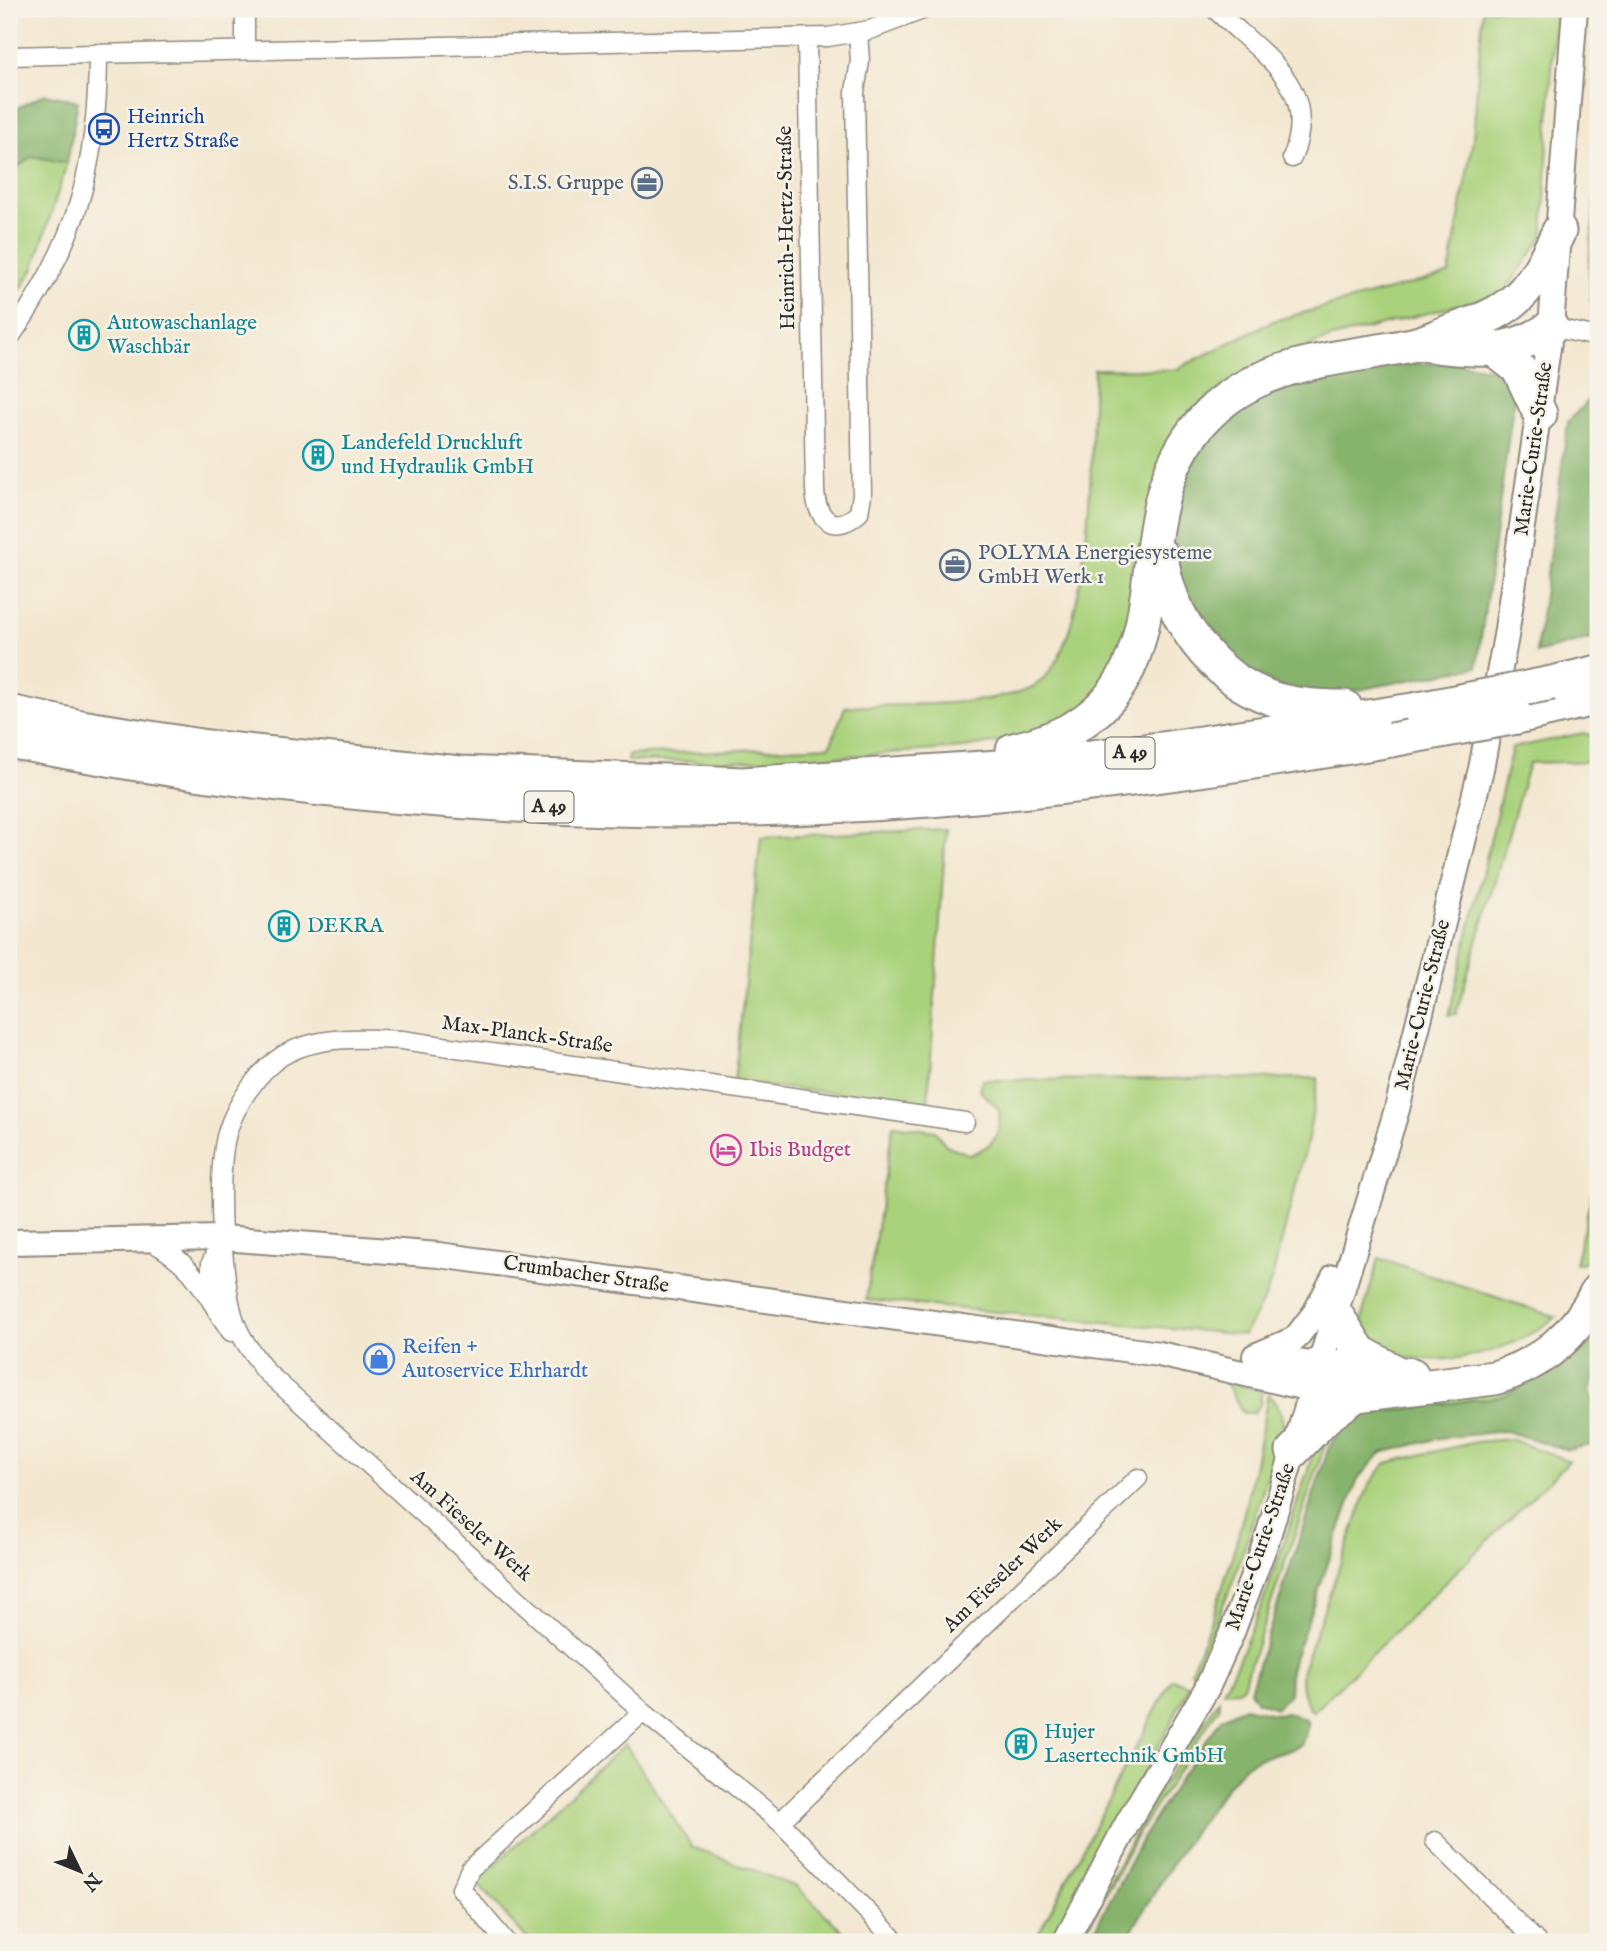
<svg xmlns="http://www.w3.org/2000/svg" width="1607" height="1951" font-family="'IM FELL English',serif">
<rect width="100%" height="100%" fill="#f7f3e8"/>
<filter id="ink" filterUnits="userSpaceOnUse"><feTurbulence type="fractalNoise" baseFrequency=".0143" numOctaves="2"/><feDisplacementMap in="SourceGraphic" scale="14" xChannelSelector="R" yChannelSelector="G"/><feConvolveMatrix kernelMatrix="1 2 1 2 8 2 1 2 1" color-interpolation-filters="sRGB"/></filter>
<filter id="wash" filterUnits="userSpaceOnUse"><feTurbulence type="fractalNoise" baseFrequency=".00686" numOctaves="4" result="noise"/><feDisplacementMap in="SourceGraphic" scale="28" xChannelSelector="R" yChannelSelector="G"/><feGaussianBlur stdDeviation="1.57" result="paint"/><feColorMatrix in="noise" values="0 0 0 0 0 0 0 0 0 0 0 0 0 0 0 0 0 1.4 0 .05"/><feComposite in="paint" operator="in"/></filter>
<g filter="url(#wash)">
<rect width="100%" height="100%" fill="#f3e7d0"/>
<path fill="#aad27c" stroke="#6a7e54" stroke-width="2" d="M1483,9H1555L1543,237L1504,293L1332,338L1253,366L1207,398L1135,623L1114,672L1085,708L1023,738L964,748L776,761H628V755L830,746L845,707C895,704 987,707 1030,688C1096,659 1091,434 1094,369L1175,370L1273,321L1449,274L1473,139Z
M32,156L67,163L34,268L9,308V174Z
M1598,162V306L1591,303L1589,267Z
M1583,733L1598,737V761L1529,763L1456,1014L1449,1015L1512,748Z
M946,829L928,1102L734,1083L761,837Z
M1318,1078L1308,1139L1273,1274L1266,1296L1244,1335L866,1300L893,1125L935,1131L946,1145L970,1155C995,1145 1001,1136 999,1109L980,1091L982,1080Z
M1598,1169V1248L1595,1259L1575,1264Z
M1379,1258L1556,1317C1503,1357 1442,1370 1377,1351L1362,1326L1363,1313Z
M1226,1382L1262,1391L1260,1404L1253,1413H1243Z
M1521,1388C1471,1414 1410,1403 1356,1418L1359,1409Z
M1268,1393L1280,1409L1284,1427L1233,1581L1194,1676L1191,1670C1231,1580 1252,1490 1268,1393Z
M1328,1436L1243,1686L1238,1690L1223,1691C1264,1612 1289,1526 1317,1442Z
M1510,1439L1569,1461L1313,1712C1302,1698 1300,1687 1302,1670L1369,1485L1386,1463L1476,1442Z
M1172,1679L1189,1686L1173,1719L1054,1942H1034Z
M1219,1699V1707L1136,1837L1080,1942H1075L1158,1792Z
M625,1744L692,1847L797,1887L854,1942H530L476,1882Z"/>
<path fill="#87b46c" stroke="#59704c" stroke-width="2" d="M45,94L78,101L67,163L32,156L9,174V112Z
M1454,362L1499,370L1515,391L1477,667L1337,694L1278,687L1234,659L1203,623L1179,578L1173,524L1191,462L1224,423L1266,392L1352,367Z
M1598,389V637L1536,653L1568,422Z
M1598,1326V1369L1590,1390L1598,1412V1446L1588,1445L1568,1450L1505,1431L1440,1438L1381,1453L1358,1479L1290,1670L1289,1695L1276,1708L1257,1701L1250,1690L1329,1447C1339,1430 1349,1420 1369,1414L1504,1396L1564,1363Z
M1244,1707L1273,1714L1291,1713L1307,1720C1310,1764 1262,1746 1242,1769C1195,1823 1161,1881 1125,1942H1088L1142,1839L1180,1778L1222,1718Z"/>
</g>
<g filter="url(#ink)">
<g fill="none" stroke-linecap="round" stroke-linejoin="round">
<g stroke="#8f897e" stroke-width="21">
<path id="street" d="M1215,9C1261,55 1322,85 1292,158
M807,38L815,489C816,518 833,536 859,513L862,495L855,92L860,61L858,33
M245,49V9
M9,56L828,37L870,30L925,9
M1551,327L1598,337
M9,339C76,243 98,170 98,53
M149,1240C198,1267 202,1290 231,1332
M211,1297V1263L221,1241
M261,1367L643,1712L780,1822L897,1942
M268,1374C256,1358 243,1342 236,1324C221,1286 216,1172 227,1133C235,1106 257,1072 282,1056C317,1035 364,1038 402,1040L965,1122
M780,1822L1138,1478
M1435,1841L1537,1942
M506,1942L461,1889L470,1869L643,1712"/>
</g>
<g stroke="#8f897e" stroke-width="28">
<path id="secondary" d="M9,1242L223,1238L439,1255L1159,1354L1311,1389
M1255,1356L1295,1339L1315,1313L1334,1277
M1258,1356L1318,1365
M1065,1942L1127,1824L1207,1688L1231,1635L1267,1539L1397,1109L1481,769L1506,636L1551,327L1575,9"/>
</g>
<g stroke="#8f897e" stroke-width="37">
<path id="highway" d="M1428,345C1472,351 1514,355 1551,327
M1496,351L1519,369L1540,414
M1161,555C1169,617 1211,677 1271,698C1295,706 1320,707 1345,707
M1552,683L1598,672
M9,712L81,727L207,747L460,773L743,784L1014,766L1162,749L1419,709
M1517,717L1598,698
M9,741C208,780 409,804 612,809C873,816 1134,784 1391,740
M1013,750C1215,704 1100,520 1209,414C1265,358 1344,360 1416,344C1428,341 1440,335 1451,331C1475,323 1498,315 1517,298C1536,281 1548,254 1559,231
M1335,1313L1360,1352L1392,1370
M1318,1365L1412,1375
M1311,1389L1356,1395L1494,1378C1541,1365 1577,1334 1598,1290
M1293,1451L1325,1418L1356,1395"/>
</g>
<use href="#street" stroke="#fff" stroke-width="18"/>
<use href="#secondary" stroke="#fff" stroke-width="24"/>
<use href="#highway" stroke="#fff" stroke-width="33"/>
<g stroke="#8f897e" stroke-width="37" stroke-linecap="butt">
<path id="highway-bridge" d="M1419,709L1552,683
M1391,740L1517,717"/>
</g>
<use href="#highway-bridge" stroke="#fff" stroke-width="33"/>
</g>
</g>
<defs>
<g id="bus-ring" transform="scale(1.575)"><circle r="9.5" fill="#f7f3e8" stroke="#1a4fb4" stroke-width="1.5"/><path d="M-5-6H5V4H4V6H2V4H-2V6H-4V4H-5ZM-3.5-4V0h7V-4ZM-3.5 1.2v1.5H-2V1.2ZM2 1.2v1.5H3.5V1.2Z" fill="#1a4fb4"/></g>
<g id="office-ring" transform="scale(1.575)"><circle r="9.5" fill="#f7f3e8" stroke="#5c6f8a" stroke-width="1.5"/><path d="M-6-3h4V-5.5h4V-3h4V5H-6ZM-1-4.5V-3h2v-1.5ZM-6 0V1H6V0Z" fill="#5c6f8a"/></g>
<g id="building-ring" transform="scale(1.575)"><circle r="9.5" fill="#f7f3e8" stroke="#0f9aa8" stroke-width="1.5"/><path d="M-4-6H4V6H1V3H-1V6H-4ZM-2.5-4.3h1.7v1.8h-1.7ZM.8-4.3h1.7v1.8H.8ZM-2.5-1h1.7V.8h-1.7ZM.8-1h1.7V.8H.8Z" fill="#0f9aa8"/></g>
<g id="hotel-ring" transform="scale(1.575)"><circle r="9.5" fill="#f7f3e8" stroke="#d1479c" stroke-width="1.5"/><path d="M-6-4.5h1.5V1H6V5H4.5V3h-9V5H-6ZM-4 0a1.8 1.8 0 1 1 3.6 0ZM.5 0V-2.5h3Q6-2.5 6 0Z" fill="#d1479c"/></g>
<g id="shop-ring" transform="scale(1.575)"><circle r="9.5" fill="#f7f3e8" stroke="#3f7fe0" stroke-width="1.5"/><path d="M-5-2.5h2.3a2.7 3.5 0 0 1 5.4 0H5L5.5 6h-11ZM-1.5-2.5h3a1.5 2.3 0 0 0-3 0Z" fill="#3f7fe0"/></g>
</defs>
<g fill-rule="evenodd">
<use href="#bus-ring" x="104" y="129"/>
<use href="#office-ring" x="647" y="183"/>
<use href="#building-ring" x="84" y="335"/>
<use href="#building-ring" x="318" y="455"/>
<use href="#office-ring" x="955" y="565"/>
<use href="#building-ring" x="284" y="926"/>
<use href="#hotel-ring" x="726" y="1150"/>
<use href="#shop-ring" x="379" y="1359"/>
<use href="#building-ring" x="1021" y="1744"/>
</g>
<g text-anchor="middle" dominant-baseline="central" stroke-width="5" stroke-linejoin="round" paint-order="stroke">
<g fill="#f7f3e8" stroke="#686764" stroke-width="2">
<rect x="1105.5" y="737.5" width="49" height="31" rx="5"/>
<rect x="524.5" y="791.5" width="49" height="31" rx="5"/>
</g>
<g font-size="19" font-weight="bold" fill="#2b2b2b">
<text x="1130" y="753">A 49</text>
<text x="549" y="807">A 49</text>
</g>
<g font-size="21" fill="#164399" stroke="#f7f3e8" text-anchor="start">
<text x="127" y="117">Heinrich<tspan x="127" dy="24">Hertz Straße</tspan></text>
</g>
<g font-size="21" fill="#4e5e75" stroke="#f7f3e8" text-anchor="end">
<text x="624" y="183">S.I.S. Gruppe</text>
<text x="978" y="553" text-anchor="start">POLYMA Energiesysteme<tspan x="978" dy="24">GmbH Werk 1</tspan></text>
</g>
<g font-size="21" fill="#2b2b2b" stroke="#f7f3e8">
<text transform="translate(787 228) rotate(-91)">Heinrich-Hertz-Straße</text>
<text transform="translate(1534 449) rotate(-82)">Marie-Curie-Straße</text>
<text transform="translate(1423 1005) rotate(-76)">Marie-Curie-Straße</text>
<text transform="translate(527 1035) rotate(8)">Max-Planck-Straße</text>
<text transform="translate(586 1275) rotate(8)">Crumbacher Straße</text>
<text transform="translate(471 1526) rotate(42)">Am Fieseler Werk</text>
<text transform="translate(1261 1547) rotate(-71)">Marie-Curie-Straße</text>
<text transform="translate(1003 1575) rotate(-44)">Am Fieseler Werk</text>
</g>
<g font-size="21" fill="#0d838f" stroke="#f7f3e8" text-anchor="start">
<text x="107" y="323">Autowaschanlage<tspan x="107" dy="24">Waschbär</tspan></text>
<text x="341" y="443">Landefeld Druckluft<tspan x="341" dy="24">und Hydraulik GmbH</tspan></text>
<text x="307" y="926">DEKRA</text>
<text x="1044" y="1732">Hujer<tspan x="1044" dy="24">Lasertechnik GmbH</tspan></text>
</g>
<g font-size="21" fill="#b23c85" stroke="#f7f3e8" text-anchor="start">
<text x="749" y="1150">Ibis Budget</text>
</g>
<g font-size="21" fill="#366cbe" stroke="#f7f3e8" text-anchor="start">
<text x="402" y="1347">Reifen +<tspan x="402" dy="24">Autoservice Ehrhardt</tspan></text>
</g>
</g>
<rect width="1607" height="1951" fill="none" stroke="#f7f3e8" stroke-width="35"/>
<g transform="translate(80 1871) rotate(133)" stroke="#f7f3e8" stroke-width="5" paint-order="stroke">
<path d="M0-5L12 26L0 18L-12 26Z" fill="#2b2b2b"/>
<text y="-10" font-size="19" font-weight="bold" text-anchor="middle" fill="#2b2b2b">N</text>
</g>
</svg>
